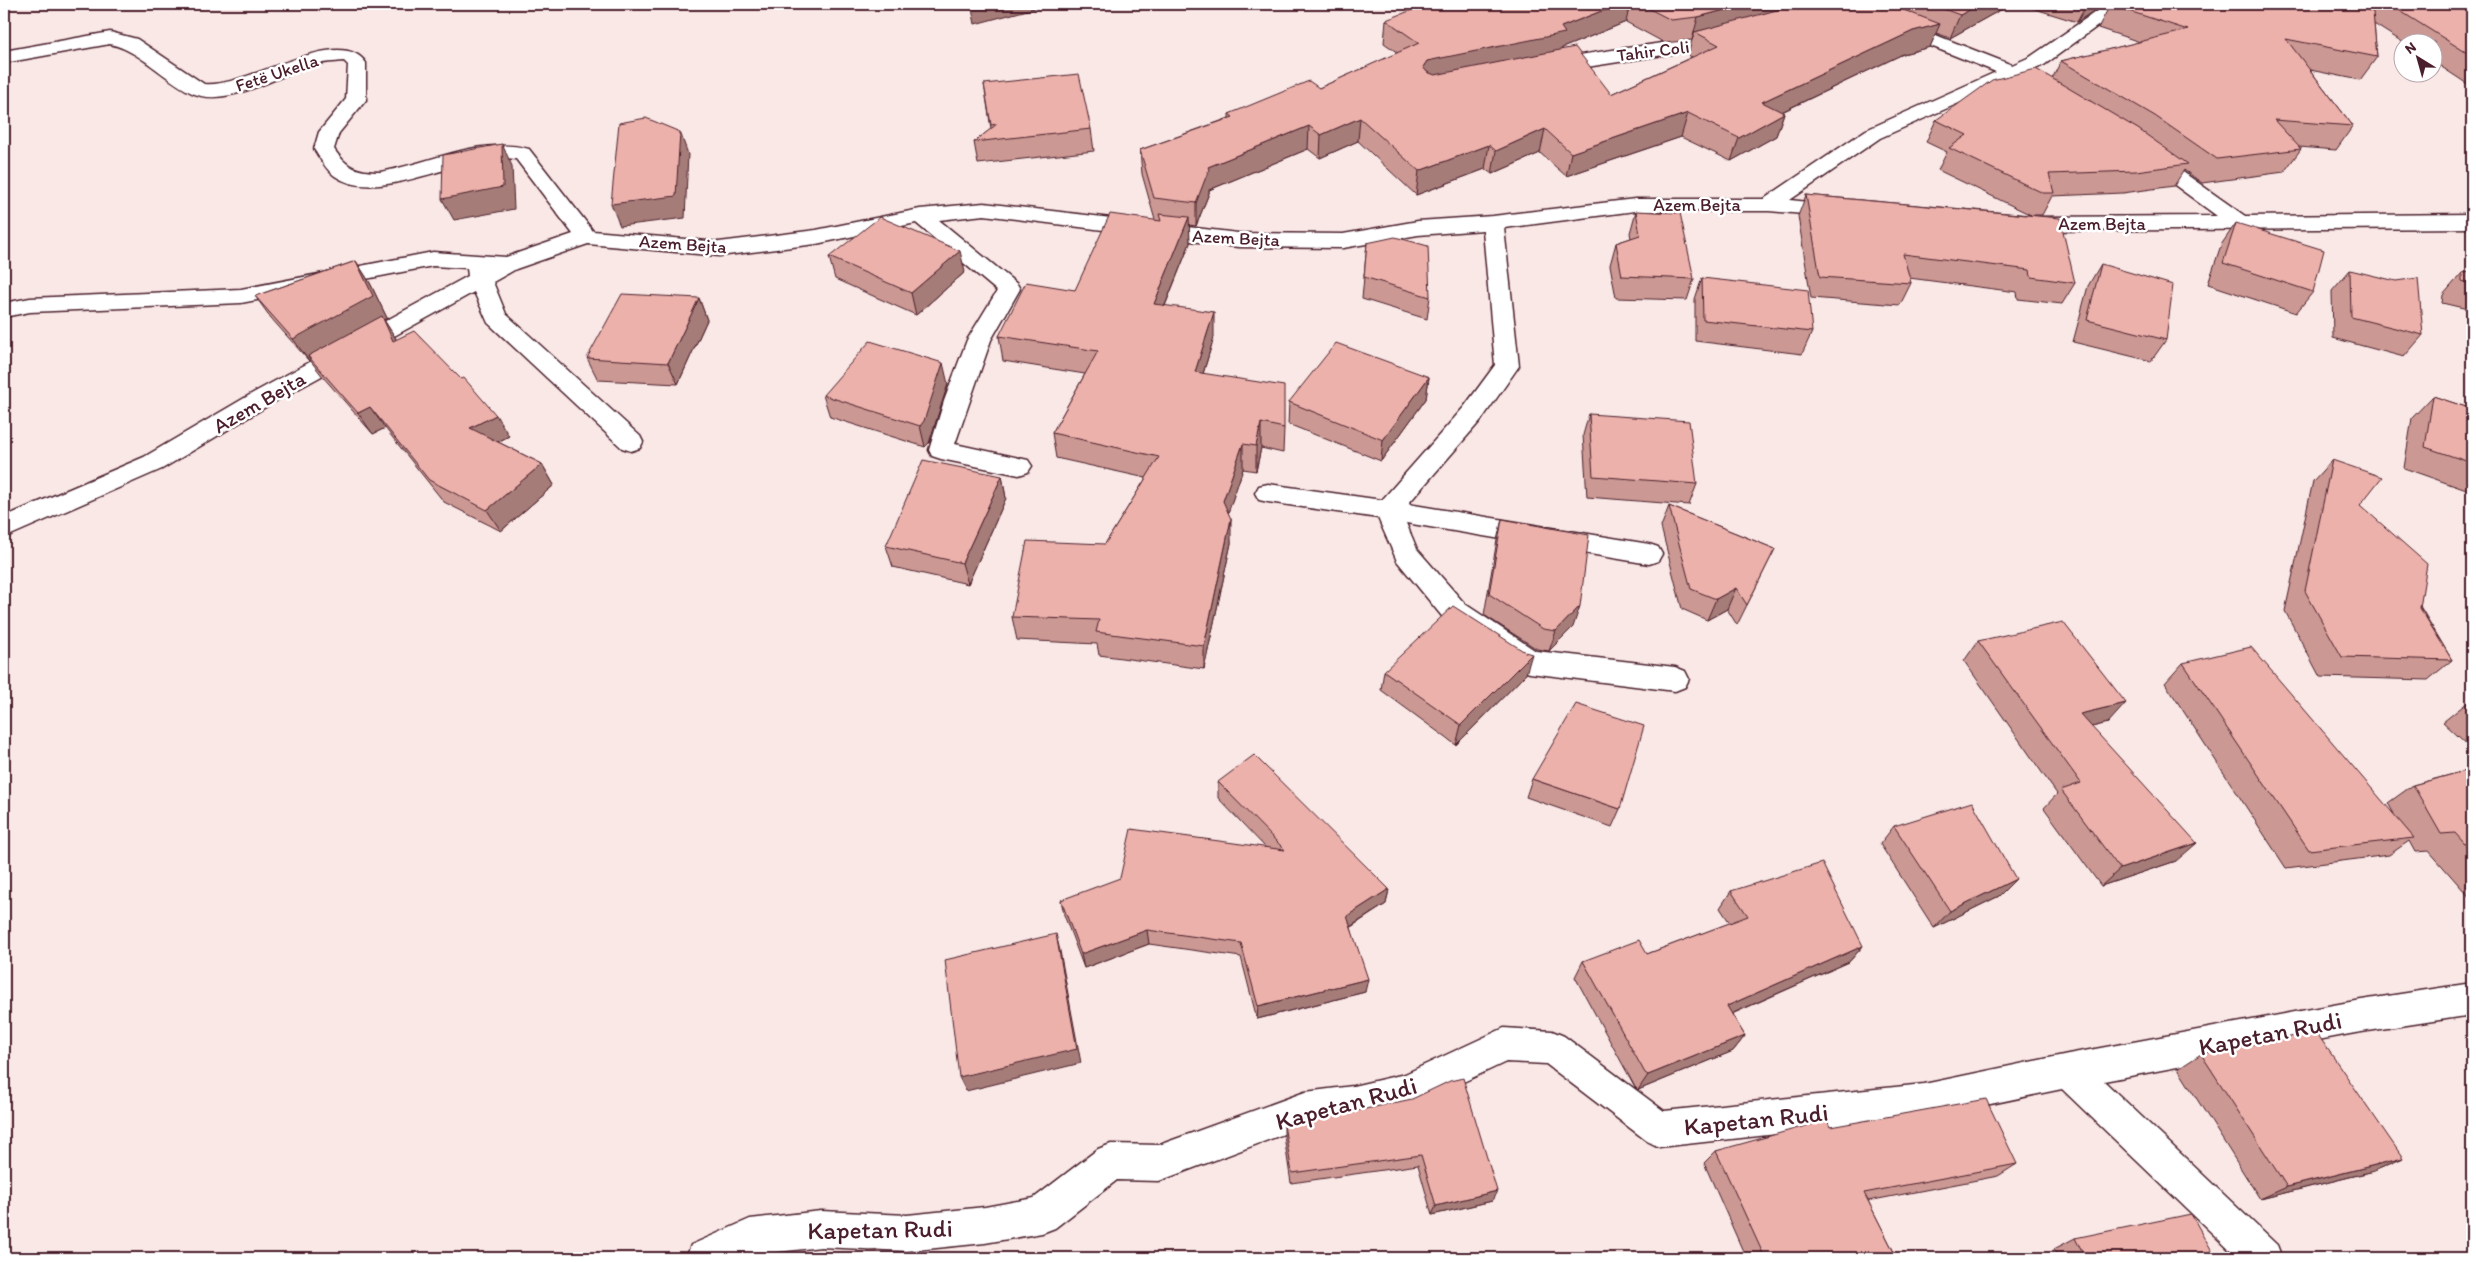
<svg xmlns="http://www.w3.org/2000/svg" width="2476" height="1262" font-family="Itim,sans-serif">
<rect width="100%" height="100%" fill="#f9e8e6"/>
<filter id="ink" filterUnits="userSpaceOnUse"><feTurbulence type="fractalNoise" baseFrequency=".02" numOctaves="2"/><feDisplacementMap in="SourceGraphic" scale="10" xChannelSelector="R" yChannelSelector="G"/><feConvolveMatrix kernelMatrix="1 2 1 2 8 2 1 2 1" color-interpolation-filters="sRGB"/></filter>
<g filter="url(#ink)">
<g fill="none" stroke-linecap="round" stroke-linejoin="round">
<g stroke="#4a1f2b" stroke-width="3">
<path id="minor" d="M2107,4H2128L2044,65L2027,73L2054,89L2057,93L2054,97H2040L2011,80L1880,138L1790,200L1845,206L1849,211L1845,216L1838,217L1769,211H1635L1504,228L1519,366L1482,419L1408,504L1649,544L1658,547L1662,554L1658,561L1649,564L1406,523L1417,549L1465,604L1536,651L1675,667L1685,671L1689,679L1685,687L1675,691L1530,673L1520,670L1445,620L1397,561L1378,518L1268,502L1259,500L1255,493L1259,486L1268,484L1382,500L1464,407L1495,365L1483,230L1418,235L1343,248L1238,247L984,215L939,220L1017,284L1020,289L991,340L955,444L1028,460L1032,466L1028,472L1019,475L941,459L932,456L929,450L944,401L967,340L997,291L916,223L816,244L719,256L588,244L516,269L493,282L506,314L640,436L643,442L640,448L631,451L622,448L488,323L474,292L269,405L162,469L4,538V517L144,457L253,393L468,276L467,268L433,266L241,303L30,312L4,317V303L30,298L241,289L433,252L506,257L573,234L516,159C465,151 379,207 335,176C326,170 320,158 314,149L319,132L346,99L348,65L344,61C334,62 323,62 313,65C280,74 227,109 192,93C163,79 141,51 110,44L4,63V51L110,32L137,39L204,84C247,89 339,23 366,63V100L339,133L334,149C347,168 357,172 380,172C428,164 480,136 529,149L593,231L719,242L816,230L920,209L984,203L1238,233L1343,234L1418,221L1493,216L1635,199H1764L1866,130L1996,72L1893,31L1890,27L1893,23H1905L2012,65L2030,57Z
M1727,31L1734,33L1736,37L1734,41L1683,52L1548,73L1541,71L1539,67L1541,63C1602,48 1666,46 1727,31Z
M2149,151L2156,153L2245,216L2472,214V228L2023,231L2015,229L2012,224L2015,219L2023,217L2217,216L2142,161L2139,157L2142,153Z
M2472,983V1015L2355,1033L2104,1081L2277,1245L2282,1258H2238L2062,1089L1924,1118L1659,1147L1647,1141L1546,1064L1506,1062L1408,1108L1353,1120L1305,1126L1159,1181L1117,1180L1055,1228L1042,1233L985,1243L907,1251L821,1247L752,1255L745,1258H686L691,1245L750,1219L821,1211L907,1215L985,1207L1034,1198L1098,1149L1111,1144L1159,1145L1305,1092L1353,1086L1405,1074L1504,1028L1552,1031L1564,1036L1664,1111L1924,1084L2068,1054L2355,1001Z"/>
</g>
<use href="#minor" fill="#fff" fill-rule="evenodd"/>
</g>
<path fill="#cb9893" stroke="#4a1f2b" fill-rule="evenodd" d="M1462,4H2011L1950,38L1936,33L1930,47L1903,54L1782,112L1784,113L1776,136L1731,161L1681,137L1566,176L1540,153L1492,174L1485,169L1416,195L1358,141L1320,158L1308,149L1209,190V193L1196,226L1189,225L1190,243L1165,306L1214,337L1203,374L1284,428L1283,453L1261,448L1256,471L1243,469L1228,512L1231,543L1204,669L1099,655L1097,644L1017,640L1012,617L1105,544L1146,478L1056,458L1052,433L1085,374L1003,361L999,336L1075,290L1155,220L1142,174L1140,150L1229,118V114L1319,88L1398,53L1384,43L1386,20L1449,8ZM1626,22L1665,43L1692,40L1688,55L1692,57L1611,94L1562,49V48Z
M2019,4H2104L2077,22Z
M2352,4H2472V87L2434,62V42L2404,43L2374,24L2377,57L2360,80L2310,70L2353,126L2336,150L2299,147L2301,149L2284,172L2202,183L2184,170L2174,186L2123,193L2052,196L2042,215H2032L2075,283L2062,304L2018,299L2017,292L1909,278L1911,283L1900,305L1811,298L1798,216L1806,195L2031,215L1938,170L1947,152L1926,142L1936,120L2052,79L2061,61L2140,42L2098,28L2110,5L2353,4Z
M984,84L1091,129L1094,151L978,164L974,142L991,129Z
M1636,211L1694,279L1687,300L1616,298L1610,265L1616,243L1631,238L1630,233Z
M2236,223L2313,292L2296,313L2208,284L2221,245Z
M1367,243L1430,297L1427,319L1362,299Z
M829,257L965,272L916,315L835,279Z
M356,261L370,283L387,318L384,320L396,339L509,436L498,442L542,464L554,485L501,531L444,502L385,428L373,434L323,377L310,360L309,361L271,318L255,296Z
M2101,264L2166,340L2151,361L2073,342L2088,286Z
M2350,270L2423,335L2404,357L2333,338L2332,291Z
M2472,272V310L2442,303L2443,295L2462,273Z
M1702,278L1812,332L1802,354L1695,341V299Z
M699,298L707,320L678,384L598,380L587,358Z
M1429,377L1426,399L1381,461L1288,424L1289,402Z
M948,384L929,443L925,447L830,417L823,395Z
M2433,396L2472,409V492L2404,468L2412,418Z
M1589,414L1697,484L1689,505L1587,497L1583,435Z
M2332,460L2360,505L2452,660L2428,680L2320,677L2285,611L2313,481Z
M1002,476L1006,498L968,584L893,567L886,546Z
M1669,506L1775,549L1737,625L1727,609L1707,620L1682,609L1661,527Z
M1502,519L1573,627L1549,651L1537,649L1484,615L1497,540Z
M1978,641L2108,723L2091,727L2176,861L2101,886L2044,808L2057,794L1964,661Z
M1525,652L1526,674L1456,745L1381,690L1384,671Z
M2183,663L2394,814L2388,803L2413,785L2472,769V900L2429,851L2415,852L2409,841L2389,855L2286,868L2165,683Z
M2472,701V749L2443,722L2468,702Z
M1532,779L1620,809L1612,827L1526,797Z
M1218,782L1389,889L1386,904L1351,927L1365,992L1257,1019L1241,957L1149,944L1084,968L1064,915L1061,900L1266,848L1218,798Z
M1894,826L1999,896L1934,928L1880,844Z
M1731,891L1863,946L1849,962L1732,1014L1745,1036L1733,1051L1638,1090L1635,1087L1575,977L1583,961L1647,954L1730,923L1720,908Z
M2201,1054L2403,1158L2374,1171L2260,1199L2178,1069Z
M1356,1111L1492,1201L1432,1215L1418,1165L1291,1183L1284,1136V1125Z
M1830,1127L2017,1164L1998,1176L1868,1201L1896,1256L1892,1258H1746L1704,1163L1716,1151Z
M2075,1238L2216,1258H2058L2054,1249Z"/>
<path fill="#a57c78" stroke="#4a1f2b" d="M971,4H1050L975,24Z
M1619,4H1630L1626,22L1562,48L1560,56L1425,84L1423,67L1427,61L1561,27Z
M1747,4H1819L1695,32L1692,40L1698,17Z
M1981,4H2011L1950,38L1960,15Z
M2087,4H2104L2077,22Z
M1940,24L1930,47L1903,54L1754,125L1762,102L1913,31Z
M1688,113L1681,137L1566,176L1571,153Z
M1784,113L1776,136L1731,161L1739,138Z
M1360,118L1358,141L1320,158L1321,135Z
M1309,126L1308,149L1209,190V193L1196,226V203L1208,167Z
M1545,129L1540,153L1492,174L1496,151Z
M680,132L688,154L685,218L620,226L611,204Z
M502,144L512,166L514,209L454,220L442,199Z
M1489,145L1485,169L1416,195L1419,171Z
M1189,217L1190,243L1155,330L1154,304Z
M960,251L965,272L916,315L911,293Z
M356,261L370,283L387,318L384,320L395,337L407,363L308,356L310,360L309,361L293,339Z
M699,298L707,320L678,384L668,363Z
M1214,312V337L1196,397L1195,372Z
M943,363L948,384L929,443L925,447L920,426Z
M1429,377L1426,399L1381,461L1383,440Z
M370,407L385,428L373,434L358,413Z
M496,415L509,436L483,449L470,428Z
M1261,423V448L1256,471V446Z
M1243,444V469L1224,525L1223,501Z
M542,464L554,485L501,531L487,510Z
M1002,476L1006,498L968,584L962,563Z
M1231,519V543L1204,669V646Z
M1736,588L1727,609L1707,620L1716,599Z
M1580,606L1573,627L1549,651L1556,631Z
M1532,654L1526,674L1456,745L1461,725Z
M2126,703L2108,723L2063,734L2080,714Z
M2197,843L2176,861L2101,886L2120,869Z
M2016,879L1999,896L1934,928L1950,911Z
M1389,889L1386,904L1345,930L1347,916Z
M1147,930L1149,944L1084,968L1081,954Z
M1056,934L1060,951L1081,1063L966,1091L959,1077Z
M1863,946L1849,962L1715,1021L1727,1006Z
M1368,979L1365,992L1257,1019L1258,1006Z
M1745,1036L1733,1051L1638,1090L1648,1075Z
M2403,1158L2374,1171L2260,1199L2287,1187Z
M1497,1191L1492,1201L1432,1215L1436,1206Z"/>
<path fill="#ecb1ab" stroke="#4a1f2b" d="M1428,4H1443L1449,8L1462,4H1619L1561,27L1565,33L1427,61L1423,67L1427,72L1435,75L1575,47L1611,94L1719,45L1695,32L1799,4H1888L1940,24L1913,31L1762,102L1784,113L1739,138L1688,113L1571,153L1545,129L1496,151L1489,145L1419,171L1360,118L1321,135L1309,126L1208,167L1209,169L1196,203L1154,198L1140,150L1233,117L1229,114L1309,81L1319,88L1419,43L1386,20Z
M1640,4H1747L1698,17L1671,20Z
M1930,4H1981L1960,15Z
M2112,4H2351L2373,12L2377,57L2286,39L2353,126L2274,120L2301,149L2217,159L2155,116L2061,61L2188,30L2110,5Z
M2389,4H2472V56Z
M2036,69L2138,129L2188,164L2136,171L2049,174L2054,193H2043L1949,148L1967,135L1936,120L1992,80Z
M1079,74L1091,129L974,142L997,124L991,125L984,84Z
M646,118L680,132L676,196L611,204L619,123Z
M502,144L503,187L442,199L443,155Z
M1806,195L2060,218L2075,283L2031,277L2030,270L1903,254L1911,283L1820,277Z
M1636,211L1680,213L1694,279L1622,276L1616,243L1640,235Z
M1110,214L1161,221L1159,214L1189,217L1154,304L1214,312L1195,372L1284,386V428L1261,423L1256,446L1243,444L1223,501L1231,519L1204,646L1096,632L1099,620L1012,617L1027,541L1105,544L1159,457L1052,433L1098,351L999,336L1026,282L1075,290Z
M880,217L960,251L911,293L829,257Z
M2236,223L2324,250L2313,292L2223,263Z
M1395,237L1428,246L1430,297L1364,277L1367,243Z
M356,261L373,296L293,339L255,296Z
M2101,264L2173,285L2166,340L2087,320Z
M2350,270L2396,281L2418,278L2423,335L2351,317Z
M2472,272V284L2462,281V273Z
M1702,278L1808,290L1812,332L1703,320Z
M622,294L699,298L668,363L587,358Z
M382,316L393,341L414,331L461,379L464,378L496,415L470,428L542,464L487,510L429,480L370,407L358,413L308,356Z
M870,341L943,363L924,421L920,426L823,395Z
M1336,343L1429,377L1383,440L1289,402Z
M2433,396L2472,409V463L2425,447Z
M1589,414L1689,421L1697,484L1593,476Z
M923,460L1002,476L962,563L886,546Z
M2332,460L2382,477L2360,505L2427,564L2420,608L2452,660L2342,657L2305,591Z
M1669,506L1775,549L1747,605L1736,588L1716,599L1691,589Z
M1502,519L1589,535L1580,606L1556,631L1543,629L1489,594Z
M1453,606L1525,652L1532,654L1461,725L1384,671Z
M2063,622L2126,703L2080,714L2197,843L2120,869L2061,790L2081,783L1978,641Z
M2251,647L2414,838L2309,850L2183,663Z
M2472,701V706L2468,702Z
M1576,704L1644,726L1620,809L1532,779Z
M1254,755L1389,889L1347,916L1368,979L1258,1006L1241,943L1147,930L1081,954L1061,900L1120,878L1131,829L1285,850L1218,782Z
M2472,769V852L2455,833L2441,834L2413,785Z
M1972,802L2016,879L1950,911L1894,826Z
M1822,863L1863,946L1727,1006L1745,1036L1648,1075L1645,1073L1583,961L1639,940L1647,954L1748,916L1731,891Z
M1056,934L1077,1049L959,1077L945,960Z
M2316,1032L2403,1158L2287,1187L2201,1054Z
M1463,1078L1497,1191L1436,1206L1421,1155L1292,1173L1284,1125L1307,1117L1356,1111L1412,1099L1450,1081Z
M1986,1099L2017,1164L1864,1193L1896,1256L1887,1258H1765L1716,1151L1827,1120L1830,1127Z
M2191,1214L2216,1258H2085L2075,1238Z"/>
</g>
<g text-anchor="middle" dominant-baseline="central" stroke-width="5" stroke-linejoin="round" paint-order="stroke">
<g font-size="18" fill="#4a1f2b" stroke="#fff">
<text transform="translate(1653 51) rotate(-7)">Tahir Coli</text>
<text transform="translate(277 73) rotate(-18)">Fetë Ukella</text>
<text x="1697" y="205">Azem Bejta</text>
<text x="2102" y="224">Azem Bejta</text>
<text transform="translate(1236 238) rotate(3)">Azem Bejta</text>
<text transform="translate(683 244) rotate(4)">Azem Bejta</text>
</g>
<g font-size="21" fill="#4a1f2b" stroke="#fff">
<text transform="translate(259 402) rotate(-30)">Azem Bejta</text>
</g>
<g font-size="25" fill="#4a1f2b" stroke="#fff">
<text transform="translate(2270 1033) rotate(-11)">Kapetan Rudi</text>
<text transform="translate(1346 1103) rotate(-15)">Kapetan Rudi</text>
<text transform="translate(1756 1119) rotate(-6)">Kapetan Rudi</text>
<text transform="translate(880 1229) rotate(-1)">Kapetan Rudi</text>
</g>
</g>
<rect width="2476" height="1262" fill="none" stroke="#fff" stroke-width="20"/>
<rect x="10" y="10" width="2456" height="1242" fill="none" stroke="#4a1f2b" stroke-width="2" filter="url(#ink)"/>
<g transform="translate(2418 58) rotate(323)"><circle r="24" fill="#ffffff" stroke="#b7a5aa"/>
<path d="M0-4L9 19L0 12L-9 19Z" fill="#4a1f2b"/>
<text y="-8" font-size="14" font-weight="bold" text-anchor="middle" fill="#4a1f2b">N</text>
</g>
</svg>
